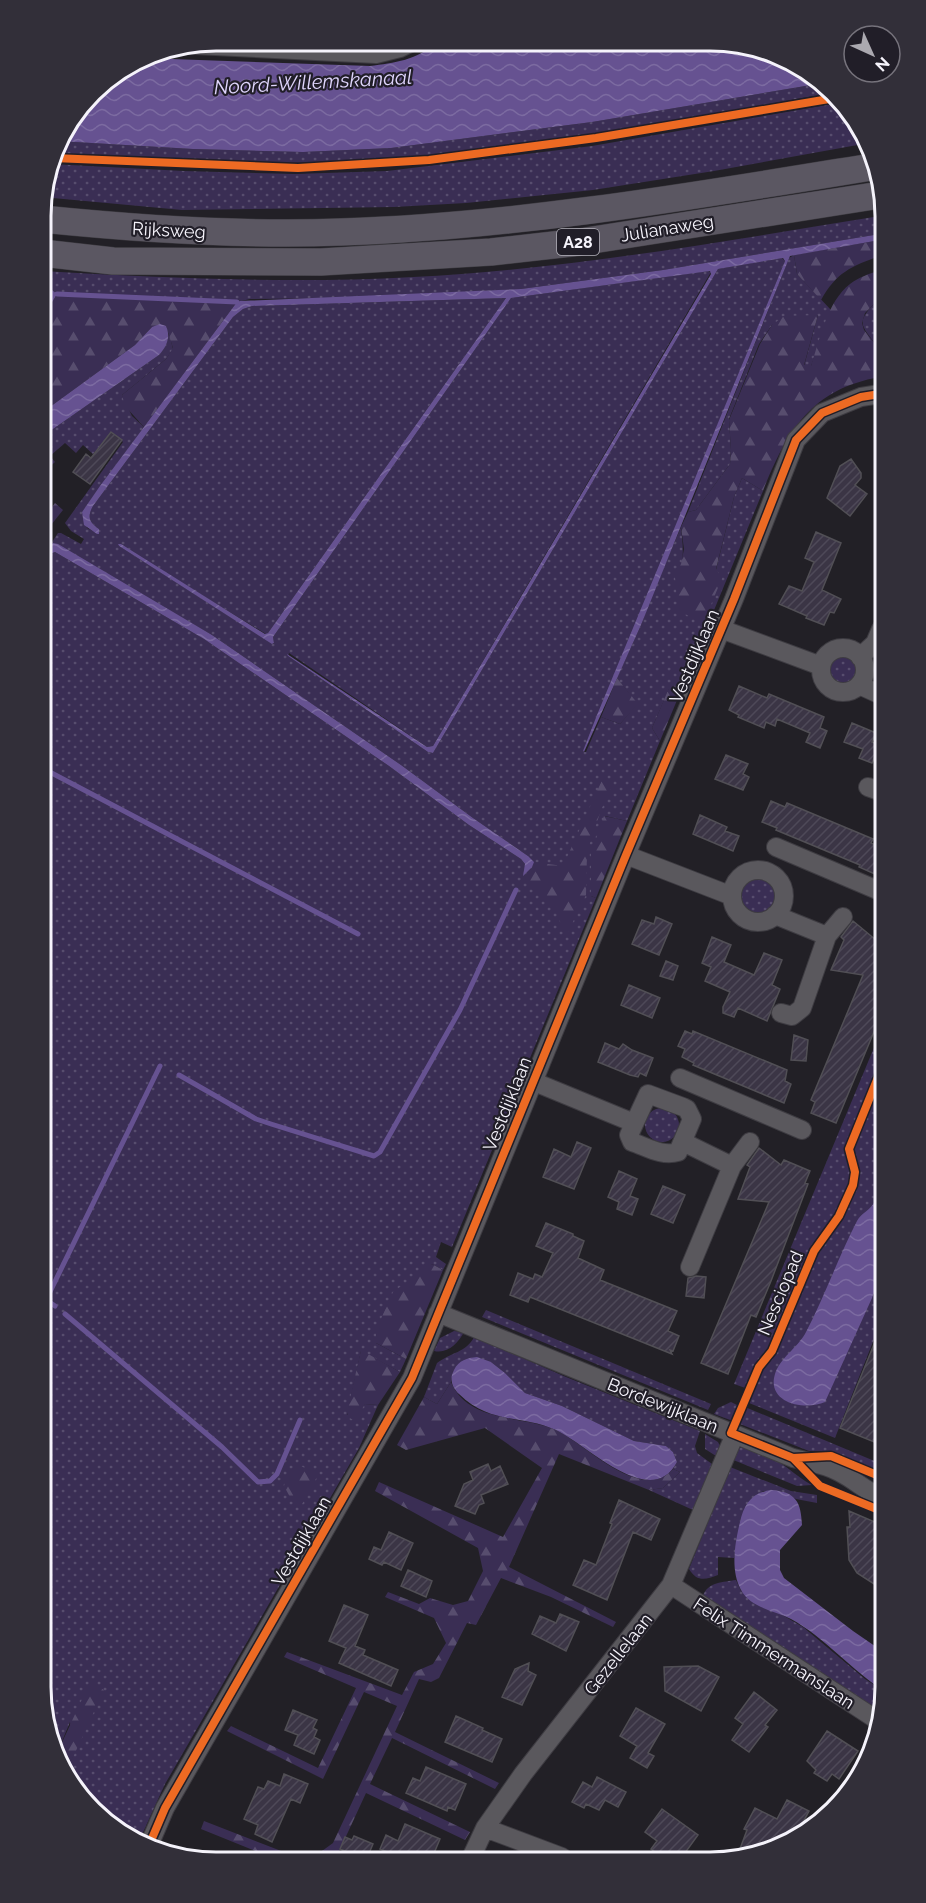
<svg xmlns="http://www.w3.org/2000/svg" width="926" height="1903" font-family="Raleway,sans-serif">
<defs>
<pattern id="grass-dots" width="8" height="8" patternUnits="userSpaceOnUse" patternTransform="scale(1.5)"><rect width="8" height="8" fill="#3a2e54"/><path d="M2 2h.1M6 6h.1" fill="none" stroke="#574d6e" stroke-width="1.8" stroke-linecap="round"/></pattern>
<pattern id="forest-firs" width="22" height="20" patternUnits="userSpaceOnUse" patternTransform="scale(1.5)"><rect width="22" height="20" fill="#3a2e54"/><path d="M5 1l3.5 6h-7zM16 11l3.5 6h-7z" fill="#574d6e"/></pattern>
<pattern id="water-waves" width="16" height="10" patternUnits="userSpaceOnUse" patternTransform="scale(1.5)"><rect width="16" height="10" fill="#665291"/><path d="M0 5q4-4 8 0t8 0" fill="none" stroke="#7c6ba1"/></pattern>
<pattern id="building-hatch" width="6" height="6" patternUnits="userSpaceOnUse" patternTransform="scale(1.5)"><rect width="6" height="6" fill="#3b3545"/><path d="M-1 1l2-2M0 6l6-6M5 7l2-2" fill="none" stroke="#4e4958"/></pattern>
</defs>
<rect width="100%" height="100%" fill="#222026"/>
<path fill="url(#grass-dots)" d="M823,83L831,93C700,116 569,142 436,155C310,168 180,163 54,153L58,141L193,149L303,152L391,148L592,122Z
M838,103L863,144L714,171L593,190L466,203L394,207L182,210L42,197L51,164L184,171L295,174L387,171L592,146Z
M880,216V234L663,270L521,289L347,298L250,299L237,302L57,294L52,290L42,289V271C166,278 289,284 413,277C570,269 725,241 880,216Z
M794,255L797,274L831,310L811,366H804L818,315L772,325L759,344L729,419L731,450L730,464L696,510L688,512L789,258Z
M782,258L785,261L583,752H586L601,717L620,724L637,704L617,678L641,625L654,590L681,527C682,538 684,550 682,562C679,575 675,576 677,590L716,570L734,497L742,478L763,491L680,693L669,689L652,728L660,741L627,821L605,816L591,896L596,898L452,1247L441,1242L436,1257L446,1264L443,1270L432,1264L376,1343L406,1359L400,1372L361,1351L347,1415L365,1404L378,1405L359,1448L165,1784L140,1839L100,1819L68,1768L73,1756L70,1722L58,1751L47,1733L43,562L50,554L55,552L204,639L389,766L469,825L521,859L525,864V875L528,856L473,818L401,765L212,635L53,544L48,548L58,533H61L81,544L84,539L71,531L65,523L123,442L111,434L93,454L83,445L76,453L65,443L50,456L55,462L43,473V436L159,355L167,342L169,333L173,349L166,359L122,395L132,416L144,427L82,512L87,528L99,534V529C89,522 87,517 93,506L233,317L243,309L252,306L506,298L268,633L266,634L118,544L119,546L273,644L274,643L273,637L511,298L708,271L711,272L433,746L427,747L289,653L288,656L428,752L433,753L718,269Z
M880,298V350C861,324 853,324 880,298Z
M828 670a15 15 0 1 1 30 0a15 15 0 1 1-30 0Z
M738 897a19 19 0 1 1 38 0a19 19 0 1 1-38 0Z
M883,1026L884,1325L880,1324L835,1438L749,1403L754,1391L734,1384Z
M645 1125a17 17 0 1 1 34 0a17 17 0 1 1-34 0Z
M486,1310L711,1404L708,1410L482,1317Z
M454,1331L464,1332C458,1343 448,1354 434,1351L440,1338Z
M474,1337L566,1377L700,1431L695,1446L697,1453L712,1464L693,1510L649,1490L663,1488L680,1472L673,1469L677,1462L673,1452L666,1446L634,1441L562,1406L525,1393L505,1373L491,1362L453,1371L451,1382L437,1404L424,1397L437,1363C450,1353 467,1352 474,1337Z
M731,1402L739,1406L733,1421L714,1414L718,1408Z
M745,1407L884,1465V1476L828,1451H809L740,1424L739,1422Z
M705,1434L718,1442L720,1446L716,1456L705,1449Z
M743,1446C769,1448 790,1473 812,1485L797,1486L731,1459L736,1450Z
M730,1467L791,1491L817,1495V1503L796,1499L781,1491H763L741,1519L734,1558L718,1557V1575C705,1580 697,1582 689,1569Z
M736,1580L741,1591L803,1627L865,1679L885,1692V1699L880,1712L703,1596C707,1582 724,1582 736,1580Z"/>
<path fill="url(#forest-firs)" d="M880,240V256C851,266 836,273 821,300L797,274L794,255Z
M880,270V298L865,313L862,323L864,330L880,350V377C811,389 787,431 763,491L742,478L734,497L716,569L722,578L703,624L678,610L675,577L681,564L684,549L681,527L688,512L696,510L730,464L731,450L729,420L760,344L772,325L784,316L818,315L804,365L811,366C820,339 827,302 850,284C859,277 869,274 880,270Z
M57,294L237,302L144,427L125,406L122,395L166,359L173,348L166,326L152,327L135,345L43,412L42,319Z
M55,503L63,510L43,535V519Z
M617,678L638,704L620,724L601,717Z
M669,688L680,693L660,741L652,728Z
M603,778L612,787L601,810L587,852L586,895L568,932L561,926L558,912L528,879L534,862L563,866Z
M604,816L627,821L596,898L591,896V853Z
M432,1264L443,1270L406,1359L376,1343V1330L393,1292Z
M361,1350L400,1372L378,1405L365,1404L355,1421L348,1417L347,1412Z
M451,1382C468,1423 522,1415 556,1430C584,1443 642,1505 673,1469L680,1472L663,1488L649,1490L559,1454L509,1567L616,1622L613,1627L551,1597L501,1578L476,1625L467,1623L439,1678L431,1682L419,1679L395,1732L499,1783L495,1789L392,1738L370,1784L470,1832L465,1840L366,1793L336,1858L311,1859L333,1843L397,1706L364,1692L323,1779L227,1731L231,1726L318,1768L356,1688L284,1657L287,1652L402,1695L414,1672L433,1664L446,1643L434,1618L385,1597L388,1592L419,1604L430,1598L453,1605L468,1601L483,1571L478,1548L375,1491L379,1482L503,1537L542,1468L485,1428L406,1450L397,1445L424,1397L437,1404Z
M301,1466L318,1475L301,1506L290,1497L284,1486L286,1478Z
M90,1682L104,1690L68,1768L58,1751Z
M204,1821L302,1859H275L201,1829Z"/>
<path fill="url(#water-waves)" d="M436,42L744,44L823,83L592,122L391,148L303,152L193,149L58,141L100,84L142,58L370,66C394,63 418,60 436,42Z
M880,234V240L790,256L641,625L584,752L583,751L597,715L785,261L783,258L718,269L433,753L428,752L288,656L287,654L427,747L433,746L711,274L710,271L511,298L273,637L274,643L272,644L119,546L118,544H121L265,634L268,633L506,298L252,306L243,309L233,317L93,506C87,517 89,522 99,529V534H97L84,525L82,512L100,486L237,302L240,301L521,289L663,270Z
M42,289L52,290L57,294L42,319Z
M160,324L166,326C171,337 167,346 159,355L43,436V412L135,345L152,327Z
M53,543L58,544L212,635L401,765L473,818L528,856L534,862L532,867L523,876L525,864L521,859L469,825L389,766L204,639L55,552L50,554L43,562V555Z
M883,1120V1265L872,1298L825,1402C805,1411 766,1403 775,1374C780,1358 797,1348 805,1334C824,1298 838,1258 857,1221C861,1213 871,1210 875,1201C879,1194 876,1187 876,1179C876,1159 879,1140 883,1120Z
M477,1357L491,1362L505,1373L525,1393L562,1406L634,1441L666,1446L673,1452L677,1462C651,1512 585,1443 556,1430C520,1414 491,1425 459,1394C452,1387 449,1379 454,1370C459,1360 467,1358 477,1357Z
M772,1490C796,1492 801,1502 802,1525L780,1550V1570L784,1578L853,1631L885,1653V1692C853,1671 824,1637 791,1619C773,1610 751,1608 741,1590C730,1570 735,1543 740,1522C744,1504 752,1492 772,1490Z"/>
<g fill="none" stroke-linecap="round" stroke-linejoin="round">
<path stroke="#665291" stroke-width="5" d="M57,294L237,302
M44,769L358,934
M179,1075L256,1119L271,1124L374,1156L380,1152L460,1010L516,890
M45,1299L55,1306
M46,1300L160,1066
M65,1314L222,1447L258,1482L270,1481L277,1474L300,1420"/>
</g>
<path fill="url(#building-hatch)" stroke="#514f55" stroke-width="1.5" d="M111,432L122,440L90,484L73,472L86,454L91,458Z
M851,459L861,473V478L855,485L867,494L850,516L827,498L840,466Z
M816,532L841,543L822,590L841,599L834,613L830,612L824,625L806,618L807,616L779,604L789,586L802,591L814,562L805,558Z
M739,686L767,698L769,694L824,717L820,728L827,731L820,748L806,742L810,733L777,719L775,726L766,722L764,728L738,717L739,715L729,710Z
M852,723L876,733L872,742L880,745L872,763L859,758L863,749L844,742Z
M726,755L748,764L743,774L749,777L743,790L715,779Z
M771,801L785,807L787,803L873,839L871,843L882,848V863L877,875L859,867L860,865L776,830L777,828L762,822Z
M700,815L727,827L725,831L739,836L733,851L693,834Z
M656,917L672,924L659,955L632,944L642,920L654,924Z
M853,921L882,945L883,1010L836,1123L811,1113L815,1102L811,1100L863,975L831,970L844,940L841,937Z
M712,937L731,945L724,962L754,975L764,953L782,960L772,985L780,989L767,1021L738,1008L734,1017L723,1013V1007L730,992L705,981L711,967L702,963Z
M666,961L678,966L673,980L660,976Z
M629,985L660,998L652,1018L621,1005Z
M685,1031L692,1034L693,1031L787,1070L785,1081L791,1084L784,1103L693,1065L694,1063L682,1057L685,1049L678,1046Z
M794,1035L808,1040L806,1061L791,1060Z
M605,1043L619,1049L623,1044L632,1050L653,1058L646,1076L640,1073L638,1077L630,1075L598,1062Z
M577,1142L591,1148L574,1189L543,1177L554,1149L571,1157Z
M759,1148L781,1165L784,1160L810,1171L805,1183L808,1184L771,1281L756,1317L751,1315L728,1374L701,1363L769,1202L738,1199L750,1167L747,1165Z
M619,1171L637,1179L630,1196L638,1199L632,1215L617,1209L619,1202L608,1197Z
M663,1186L685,1195L673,1223L651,1214Z
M546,1223L573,1234V1236L584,1241L578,1258L604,1270L600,1280L677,1311L668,1331L679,1336L673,1351L670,1350L672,1354L530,1297L528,1302L510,1295L518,1273L533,1279L535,1274L542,1277L553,1253L536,1246Z
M696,1276L706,1277L704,1298L686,1296L688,1278Z
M883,1322H884V1446L840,1428Z
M488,1464L491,1471L500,1466L508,1484L481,1495L484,1503L479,1505L475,1514L455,1506L464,1484L473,1480L470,1472Z
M619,1500L660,1519L651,1540L633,1532L607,1600L573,1585L584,1560L596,1565L612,1524L610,1523Z
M849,1511L884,1526L885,1591L857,1573L849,1560L847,1527H850Z
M389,1532L413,1543L401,1570L384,1562L382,1565L369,1559L374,1547L381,1550Z
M408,1570L432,1581L426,1597L401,1586Z
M344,1605L368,1615L355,1646L365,1650L363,1655L398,1670L391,1686L339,1663L346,1648L329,1641Z
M560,1614L579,1622L566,1651L532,1634L540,1616L556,1623Z
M529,1663L528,1671L536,1675L522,1705L502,1697L515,1669Z
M698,1666L719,1677L701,1711L665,1691L664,1667Z
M754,1692L777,1710L765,1725L768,1727L749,1752L732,1740L743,1724L735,1718Z
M636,1708L665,1724L648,1753L654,1756L647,1768L630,1758L637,1746L620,1736Z
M293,1710L317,1720L313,1728L317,1730L314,1737L320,1740L314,1754L294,1745L298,1735L285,1730Z
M456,1716L483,1728L482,1730L502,1739L492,1762L445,1742Z
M827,1731L858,1751L839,1779L832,1774L827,1781L814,1773L816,1770L807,1761Z
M426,1767L466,1784L455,1810L448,1807L447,1811L406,1793L413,1778L420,1781Z
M284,1774L308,1784L300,1803L291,1799L272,1842L255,1834L258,1825L244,1819L258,1787L264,1789L268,1781L280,1786Z
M597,1777L626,1792L618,1807L605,1800L599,1810L586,1804L584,1808L572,1802L583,1782L592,1787Z
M787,1800L809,1811L794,1839L756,1856L737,1857L747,1830L744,1829L755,1808L777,1819Z
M662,1809L698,1835L682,1857H662L651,1849L657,1841L645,1832Z
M405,1824L440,1839L432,1858H402L380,1849L386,1835L398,1841Z
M354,1836L373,1844L367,1858H361L340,1849L345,1837L352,1840Z"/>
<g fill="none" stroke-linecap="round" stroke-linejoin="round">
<g stroke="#3e3c42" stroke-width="20">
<path id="minor" d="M195,45L376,54L400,48L412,42
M721,629L821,666
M821 670a22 22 0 1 1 44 0a22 22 0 1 1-44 0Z
M860,657L875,643L881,629
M859,685L881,695
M868,787L882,792
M776,847L882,892
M626,855L732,896
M732 896a26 26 0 1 1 52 0a26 26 0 1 1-52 0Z
M775,915L827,936
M781,1013L792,1016L802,1008L827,936L843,917
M680,1078L802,1130
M532,1081L634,1123
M648,1094L683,1107L687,1109L692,1119L678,1152C662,1157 647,1147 632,1142L629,1135Z
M683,1142L732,1166
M690,1267L732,1166L750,1142
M438,1313L793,1458C808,1462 825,1464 839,1472C855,1480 867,1492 884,1499
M671,1585L877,1720
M485,1828L562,1857
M150,1843L165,1808L412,1378L626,855L734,599L796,440L822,413L861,397L880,394
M471,1858L485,1828L523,1774L671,1585L735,1434"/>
</g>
<g stroke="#3e3c42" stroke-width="28">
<path id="highway" d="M42,219C141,229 241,236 341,232C521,226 699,195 877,166
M42,253L113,261L321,262L491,252L580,242L880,195"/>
</g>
<use href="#minor" stroke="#5a585d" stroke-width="18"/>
<use href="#highway" stroke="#5b5762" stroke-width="27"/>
<g stroke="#211e28" stroke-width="11">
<path id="cycleway" d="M53,158L298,168L429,160L596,138L835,98
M883,1065L849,1149L855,1172L853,1185L839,1216L814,1251L772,1351L759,1367L731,1433L793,1458L820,1486L884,1512
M793,1458L831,1456L884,1478
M150,1843L165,1808L412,1378L626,855L734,599L796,440L822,413L861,397L880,394"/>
</g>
<use href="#cycleway" stroke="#ed6a23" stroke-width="8"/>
</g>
<g text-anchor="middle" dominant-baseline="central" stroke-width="4.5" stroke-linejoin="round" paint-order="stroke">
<rect fill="#211e28" stroke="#b5b3bc" stroke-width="1.5" x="557" y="229" width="42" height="26" rx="4.5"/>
<g font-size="16" font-weight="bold" fill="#f5f3fb">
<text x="578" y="242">A28</text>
</g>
<g font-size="18" fill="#f5f3fb" stroke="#211e28">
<text transform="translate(667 228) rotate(-9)">Julianaweg</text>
<text transform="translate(169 230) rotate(3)">Rijksweg</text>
<text transform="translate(694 656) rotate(-67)">Vestdijklaan</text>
<text transform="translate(507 1104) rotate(-68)">Vestdijklaan</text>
<text transform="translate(780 1293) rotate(-67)">Nesciopad</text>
<text transform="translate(663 1405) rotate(22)">Bordewijklaan</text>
<text transform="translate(301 1541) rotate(-60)">Vestdijklaan</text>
<text transform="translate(774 1653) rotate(33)">Felix Timmermanslaan</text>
<text transform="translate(618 1654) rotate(-52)">Gezellelaan</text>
</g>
<g font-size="20" font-style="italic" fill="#e0d6fd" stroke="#211e28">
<text transform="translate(313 82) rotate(-3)">Noord-Willemskanaal</text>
</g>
</g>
<path d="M0 0H926V1903H0ZM216 51H710A165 165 0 0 1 875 216V1687A165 165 0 0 1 710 1852H216A165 165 0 0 1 51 1687V216A165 165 0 0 1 216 51Z" fill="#322f39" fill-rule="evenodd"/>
<path fill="none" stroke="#f5f3fb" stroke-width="3" d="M216 51H710A165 165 0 0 1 875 216V1687A165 165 0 0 1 710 1852H216A165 165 0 0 1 51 1687V216A165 165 0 0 1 216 51Z"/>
<g transform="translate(872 54) rotate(135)"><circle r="28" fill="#211e28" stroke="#76737c" stroke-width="1.5"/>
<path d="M0-4.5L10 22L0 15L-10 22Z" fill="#aba9b0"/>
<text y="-9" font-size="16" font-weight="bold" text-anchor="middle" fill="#f5f3fb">N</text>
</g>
</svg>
